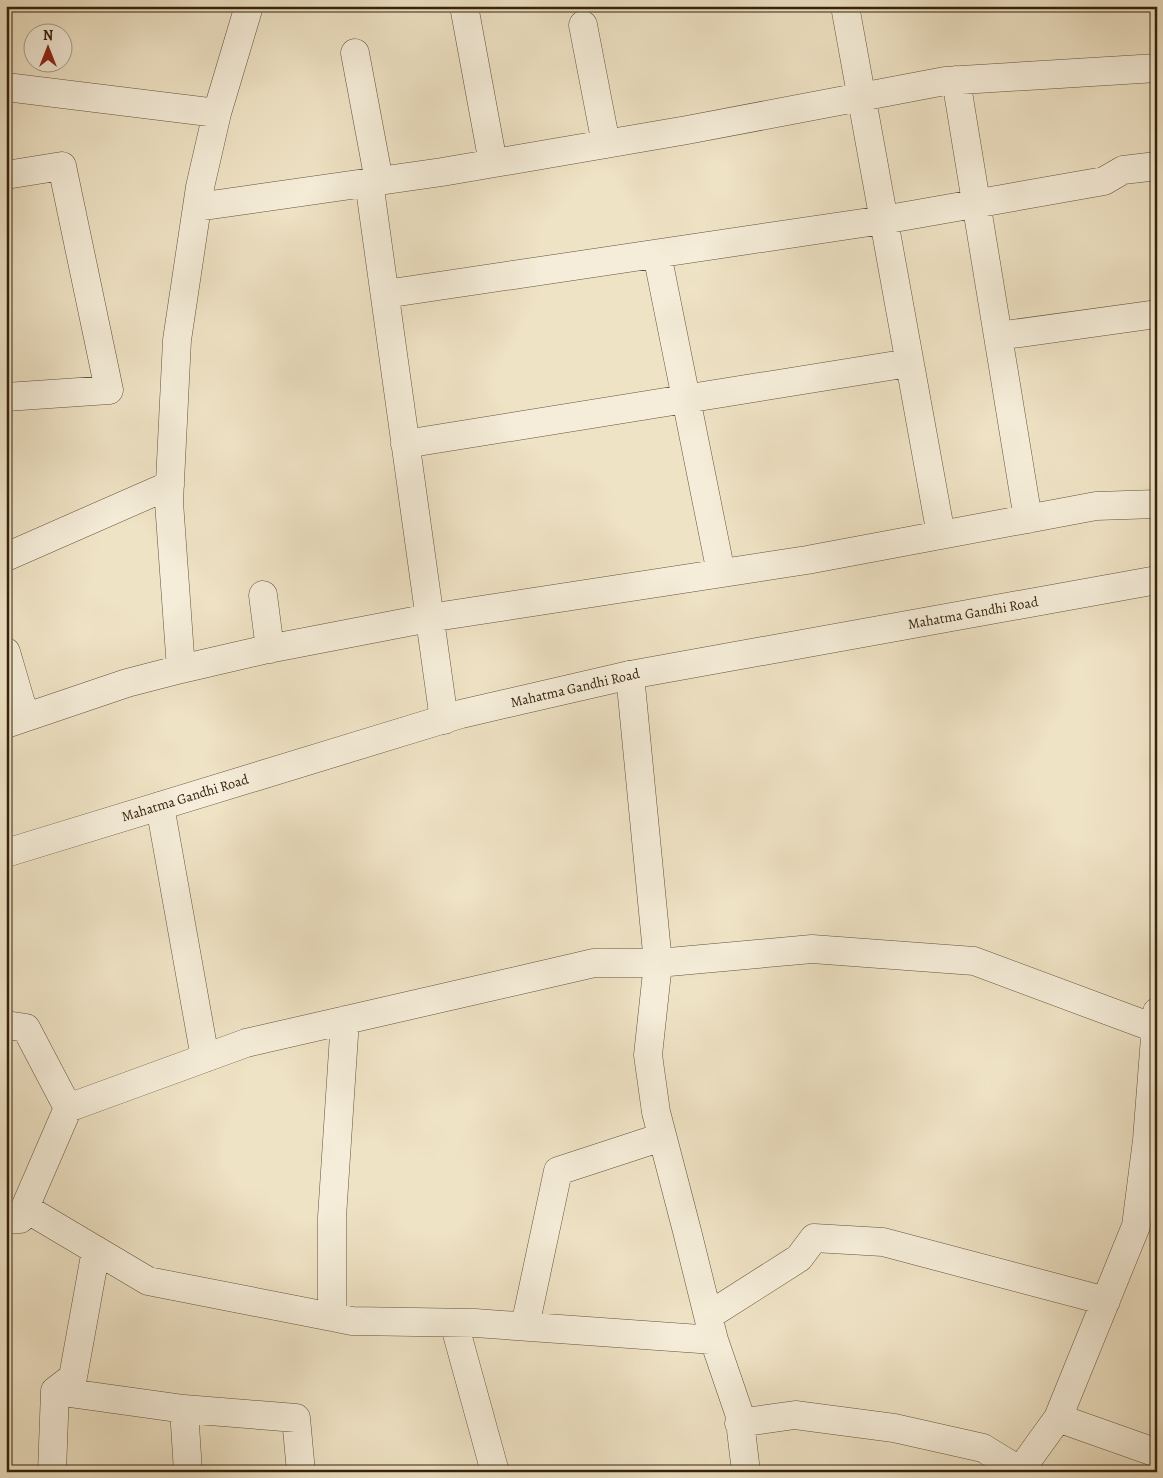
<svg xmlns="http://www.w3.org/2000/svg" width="1163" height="1478" font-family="Alegreya,serif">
<rect width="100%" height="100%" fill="#efe3c5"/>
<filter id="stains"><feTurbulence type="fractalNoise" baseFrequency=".004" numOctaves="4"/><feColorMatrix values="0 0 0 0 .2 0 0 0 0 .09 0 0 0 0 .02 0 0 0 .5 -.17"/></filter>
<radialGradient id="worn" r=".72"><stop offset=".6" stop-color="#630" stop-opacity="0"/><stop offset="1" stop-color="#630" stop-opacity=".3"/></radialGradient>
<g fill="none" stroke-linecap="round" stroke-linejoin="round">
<g stroke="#63523a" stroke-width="29">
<path id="minor" d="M464,6L493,163
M845,6L941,535
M583,25L606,144
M355,53L379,181
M956,80L1028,519
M6,87L217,113
M6,175L62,166L109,390L6,397
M369,182L444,720
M197,207L442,172L687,130L945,81L1157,68
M657,254L721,573
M385,294L883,220L1104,181L1123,170L1157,166
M998,336L1157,314
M405,444L909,363
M6,557L170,485
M263,595L270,649
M6,652L25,717
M181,669L169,502L177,340L200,187L217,113L249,6
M630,675L658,963L648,1055L656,1112L687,1231L714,1340L739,1413L746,1472
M6,724L127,683L181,669L263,650L429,618L807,560L1096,506L1157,504
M160,806L205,1058
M6,1025L26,1028L68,1108
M25,1208L148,1281L332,1317L352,1321L475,1323L714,1340
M6,1219H20L68,1108L246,1043L594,963H658L812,949L974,961L1157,1029
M708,1316L799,1258L814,1238L883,1242L1106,1301
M332,1317V1217L345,1020
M454,1323L495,1472
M525,1326L558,1171L662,1137
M55,1391L184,1409L188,1472
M184,1409L296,1418L301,1472
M1058,1418L1157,1453
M739,1423L795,1415L894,1428L983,1448L1019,1470
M52,1472L55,1391L73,1377L96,1250
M1019,1472L1058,1418L1136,1226L1147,1140L1157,1012"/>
</g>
<g stroke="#63523a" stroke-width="29">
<path id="tertiary" d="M6,853L461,714L630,675L1157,580"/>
</g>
<use href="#minor" stroke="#f5edd9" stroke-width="28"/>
<use href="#tertiary" stroke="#f5edd9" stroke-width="28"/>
</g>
<g text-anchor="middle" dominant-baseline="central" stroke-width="4" stroke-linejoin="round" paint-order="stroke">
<g font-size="14" fill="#34220c" stroke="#f5edd9">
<text transform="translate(973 613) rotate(-10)">Mahatma Gandhi Road</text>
<text transform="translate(575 688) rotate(-13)">Mahatma Gandhi Road</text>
<text transform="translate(185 798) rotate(-17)">Mahatma Gandhi Road</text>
</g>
</g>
<rect width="1163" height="1478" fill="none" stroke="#efe3c5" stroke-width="25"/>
<rect x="8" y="8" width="1148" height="1463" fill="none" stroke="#34220c" stroke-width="2.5"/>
<rect x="12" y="12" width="1138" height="1453" fill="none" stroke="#34220c"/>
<g transform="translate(48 48)"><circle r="24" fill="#f5edd9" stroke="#a89c87"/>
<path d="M0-4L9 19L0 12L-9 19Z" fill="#8f2418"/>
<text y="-8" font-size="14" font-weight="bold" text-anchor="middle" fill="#34220c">N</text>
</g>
<rect width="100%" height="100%" filter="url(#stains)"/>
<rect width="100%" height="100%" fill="url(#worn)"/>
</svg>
